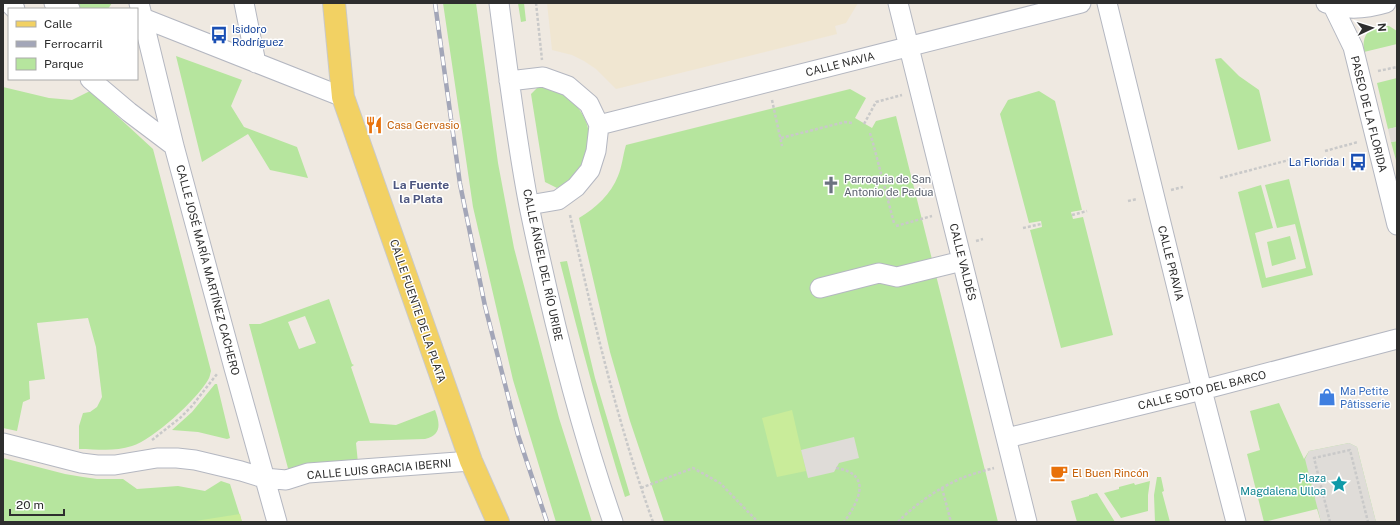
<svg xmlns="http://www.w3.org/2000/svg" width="1400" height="525" font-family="'Public Sans',sans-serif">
<rect width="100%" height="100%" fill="#efe9e1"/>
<path fill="#f0e6d1" d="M547,3H858L846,23L835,26L837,34L616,89L596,69L584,61L572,55L552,50Z"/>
<path fill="#b6e59e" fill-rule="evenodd" d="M63,3H112L108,9H80Z
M443,3H476L498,163L514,248L559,418L592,522H556L513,380L473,207Z
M518,3H524L526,21L521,22Z
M1382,25L1389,26L1397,31V44L1364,52C1362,36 1367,29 1382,25Z
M176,56L242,80L231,106L244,127L297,147L308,178L270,170L248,134L202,162Z
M1221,58L1239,76L1259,90L1271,141L1238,150L1215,59Z
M1397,78V127L1388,129L1377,83Z
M540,85C546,87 554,88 560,92C564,94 568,98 572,102C596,122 595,160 570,180C566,183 561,185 557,188L545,182L531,94Z
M3,87L49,98L72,100L90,91L153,149L211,371C210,374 210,377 208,380C197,399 153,440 132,446C114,452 97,449 79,449V426L83,413L90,412L97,407L102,397L96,347L88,318L37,323L45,379L29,381L30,399L23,402L17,431L3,428Z
M850,89L866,98L855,118L872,128L876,121L896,116L998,522H664L630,421L610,352L579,218C596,208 611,194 618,176C622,167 623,155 626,145Z
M1039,91L1055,101L1082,210L1071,212L1073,219L1083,217L1113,335L1061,348L1030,230L1042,227L1041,221L1029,223L1000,114L1008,100Z
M1397,141V164L1391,142Z
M1289,179L1313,275L1262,288L1238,192L1261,185L1273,228L1255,233L1266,278L1306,268L1295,224L1277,228L1265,185Z
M1290,236L1296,259L1272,266L1267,242Z
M567,261L595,378L630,495L625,497C601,420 580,341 560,262Z
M329,299L352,364L354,365L351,367L370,423L396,425L435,410C440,423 442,435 425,439L358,441L356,443L358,463L289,472L249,324H260ZM305,316L316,343L299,349L288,322Z
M215,384H217L230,438L227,439L198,432L172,430L192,412Z
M1279,403L1304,459L1309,451L1349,443L1357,447L1376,522H1321L1317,509L1264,522L1247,454L1260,450L1250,411Z
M3,458L65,474L83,477L97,479H123L137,489L178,486L205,491L221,481L230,484L242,522H3Z
M1157,477H1161L1164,491L1162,492L1170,522H1155L1154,495Z
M1150,481L1148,495V511L1121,518L1104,493L1119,489V487L1134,483L1135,485Z
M1097,493L1115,522H1077L1071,501L1089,496V495Z"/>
<path fill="#c9ec9a" d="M792,410L806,471L777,477L762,418Z
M240,514L242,522H189Z"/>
<path fill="#dfdcd8" d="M1397,127V141L1391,142L1388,129Z
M854,437L859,458L839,463L834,472L808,478L801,450Z
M1349,443L1357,447L1376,522H1321L1305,459L1309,451Z"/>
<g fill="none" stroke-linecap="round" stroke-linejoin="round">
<g stroke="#b4b7c1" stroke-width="21">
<path id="minor" d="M9,3L15,9
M54,3L70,9
M139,3L174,146L234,368L277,522
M244,3L256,63
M499,3C508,71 516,139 529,206C551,313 577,419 613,522
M898,3L1027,522
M1107,3L1202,390L1236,522
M1326,3C1346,11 1366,9 1386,3
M1333,6L1353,47L1397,225
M143,18L343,97
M90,79L129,112L174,146
M509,81L543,77L568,86L589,104L599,125L596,151L590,170L576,187L558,200L529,205
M599,125L1081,3
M820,288L879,273L897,277L962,261
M1007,438L1202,390L1397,339
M3,443L81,463L97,465H115L157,458H177L195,460L241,471L264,478L286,480L308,473L471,461"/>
</g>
<g stroke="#c9c9c9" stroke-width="24">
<path id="major" d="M334,3L343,97L471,461L498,522"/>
</g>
<path stroke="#c9c9c9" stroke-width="2.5" stroke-dasharray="3 2" stroke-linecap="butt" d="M536,3L542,60
M1378,71L1397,67
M772,100L782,146
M864,124L876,102L902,95
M870,133L873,143L894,223
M781,138L845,122L852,123
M1325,151L1358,142
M1220,178L1289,160
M1171,190L1183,187
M888,199L925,189
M1128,201L1137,199
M570,215C593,318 617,422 653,522
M1072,215L1087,211
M896,226L932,216
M1023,228L1041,224
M976,241L983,239
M152,440L180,418L192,406L217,374
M836,468C873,474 859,501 844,522
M641,488L693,468L720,483L758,522
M942,488L951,522
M898,522C914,505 940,487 962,478C972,474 983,471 994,468
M1330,522L1314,458L1350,450L1368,522"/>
<use href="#minor" stroke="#fff" stroke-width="19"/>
<use href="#major" stroke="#f2d163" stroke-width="22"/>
<g stroke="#a3a6b8" stroke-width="4.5">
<path id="rail" d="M435,3L460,184L485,306L518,435L547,522"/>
</g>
<use href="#rail" stroke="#fff" stroke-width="3" stroke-dasharray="9" stroke-linecap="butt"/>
</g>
<defs>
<g id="bus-bare" transform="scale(1.38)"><path d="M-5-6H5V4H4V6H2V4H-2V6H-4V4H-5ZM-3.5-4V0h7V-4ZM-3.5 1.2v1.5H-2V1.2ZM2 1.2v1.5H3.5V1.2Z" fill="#1a4fb4" stroke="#fff" stroke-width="2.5" paint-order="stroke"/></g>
<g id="restaurant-bare" transform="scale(1.38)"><path d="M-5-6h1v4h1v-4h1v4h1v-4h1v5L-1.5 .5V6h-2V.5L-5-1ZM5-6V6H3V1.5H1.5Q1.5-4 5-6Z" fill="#e8710a" stroke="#fff" stroke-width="2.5" paint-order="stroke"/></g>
<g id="church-bare" transform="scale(1.38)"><path d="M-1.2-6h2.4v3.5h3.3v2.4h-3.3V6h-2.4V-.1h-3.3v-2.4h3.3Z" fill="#6b7280" stroke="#fff" stroke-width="2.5" paint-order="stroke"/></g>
<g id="shop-bare" transform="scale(1.38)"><path d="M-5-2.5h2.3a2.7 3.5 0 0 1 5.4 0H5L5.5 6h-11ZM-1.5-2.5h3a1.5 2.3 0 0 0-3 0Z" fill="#3f7fe0" stroke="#fff" stroke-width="2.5" paint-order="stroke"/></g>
<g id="cafe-bare" transform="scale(1.38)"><path d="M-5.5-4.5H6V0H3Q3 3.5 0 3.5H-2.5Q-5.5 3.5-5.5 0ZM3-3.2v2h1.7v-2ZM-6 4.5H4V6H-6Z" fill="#e8710a" stroke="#fff" stroke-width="2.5" paint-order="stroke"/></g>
<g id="sight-bare" transform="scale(1.38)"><path d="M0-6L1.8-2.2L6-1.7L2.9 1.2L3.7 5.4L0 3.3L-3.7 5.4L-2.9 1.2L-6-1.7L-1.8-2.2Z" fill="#0f9aa8" stroke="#fff" stroke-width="2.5" paint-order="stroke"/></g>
</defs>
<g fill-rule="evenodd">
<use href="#bus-bare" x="219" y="35"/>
<use href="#restaurant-bare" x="374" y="125"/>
<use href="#bus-bare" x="1358" y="162"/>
<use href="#church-bare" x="831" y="185"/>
<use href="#shop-bare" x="1327" y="397"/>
<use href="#cafe-bare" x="1059" y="473"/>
<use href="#sight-bare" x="1339" y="484"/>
</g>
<g text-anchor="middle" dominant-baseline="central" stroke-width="3" stroke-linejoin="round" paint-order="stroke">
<g font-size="11" fill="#164399" stroke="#fff" text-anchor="start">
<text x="232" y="29">Isidoro<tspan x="232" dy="13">Rodríguez</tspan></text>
<text x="1345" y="162" text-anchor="end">La Florida I</text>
</g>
<g font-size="11" fill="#2e2e2e" stroke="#fff">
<text transform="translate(840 64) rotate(-14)">CALLE NAVIA</text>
<text transform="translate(1369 114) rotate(76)">PASEO DE LA FLORIDA</text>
<text transform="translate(963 262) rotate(76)">CALLE VALDÉS</text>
<text transform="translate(1171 263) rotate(76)">CALLE PRAVIA</text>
<text transform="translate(543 265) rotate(78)">CALLE ÁNGEL DEL RÍO URIBE</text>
<text transform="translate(208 270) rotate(75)">CALLE JOSÉ MARÍA MARTÍNEZ CACHERO</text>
<text transform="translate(418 311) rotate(71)">CALLE FUENTE DE LA PLATA</text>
<text transform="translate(1202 390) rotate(-14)">CALLE SOTO DEL BARCO</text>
<text transform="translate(379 469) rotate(-5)">CALLE LUIS GRACIA IBERNI</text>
</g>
<g font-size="11" fill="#c56008" stroke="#fff" text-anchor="start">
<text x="387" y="125">Casa Gervasio</text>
<text x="1072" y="473">El Buen Rincón</text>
</g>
<g font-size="11" fill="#5b616d" stroke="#fff" text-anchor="start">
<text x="844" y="179">Parroquia de San<tspan x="844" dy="13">Antonio de Padua</tspan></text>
</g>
<g font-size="11" fill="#366cbe" stroke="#fff" text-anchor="start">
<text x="1340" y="391">Ma Petite<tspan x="1340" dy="13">Pâtisserie</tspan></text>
</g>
<g font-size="11" fill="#0d838f" stroke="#fff" text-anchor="end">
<text x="1326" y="478">Plaza<tspan x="1326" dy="13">Magdalena Ulloa</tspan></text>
</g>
<g font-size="12" font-weight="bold" fill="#4d5680" stroke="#fff">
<text x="421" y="185">La Fuente<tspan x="421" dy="14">la Plata</tspan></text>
</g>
</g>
<rect width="1400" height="525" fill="none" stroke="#2e2e2e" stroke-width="8"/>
<rect x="8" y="8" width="130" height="72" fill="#ffffff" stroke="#ababab"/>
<rect x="16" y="21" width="20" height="6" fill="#f2d163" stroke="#ababab"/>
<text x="44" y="28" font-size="12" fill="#2e2e2e">Calle</text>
<rect x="16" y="41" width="20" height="6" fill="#a3a6b8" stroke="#ababab"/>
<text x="44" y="48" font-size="12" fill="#2e2e2e">Ferrocarril</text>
<rect x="16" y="58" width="20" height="12" fill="#b6e59e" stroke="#ababab"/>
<text x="44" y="68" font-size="12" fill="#2e2e2e">Parque</text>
<g transform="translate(1372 28) rotate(86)" stroke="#ffffff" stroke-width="3" paint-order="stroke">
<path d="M0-3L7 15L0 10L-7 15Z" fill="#2e2e2e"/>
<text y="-6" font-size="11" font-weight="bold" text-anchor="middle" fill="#2e2e2e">N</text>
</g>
<path d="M10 509v6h54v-6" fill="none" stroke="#2e2e2e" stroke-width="2"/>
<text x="16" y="509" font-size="12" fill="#2e2e2e" stroke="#ffffff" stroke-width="3" paint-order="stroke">20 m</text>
</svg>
